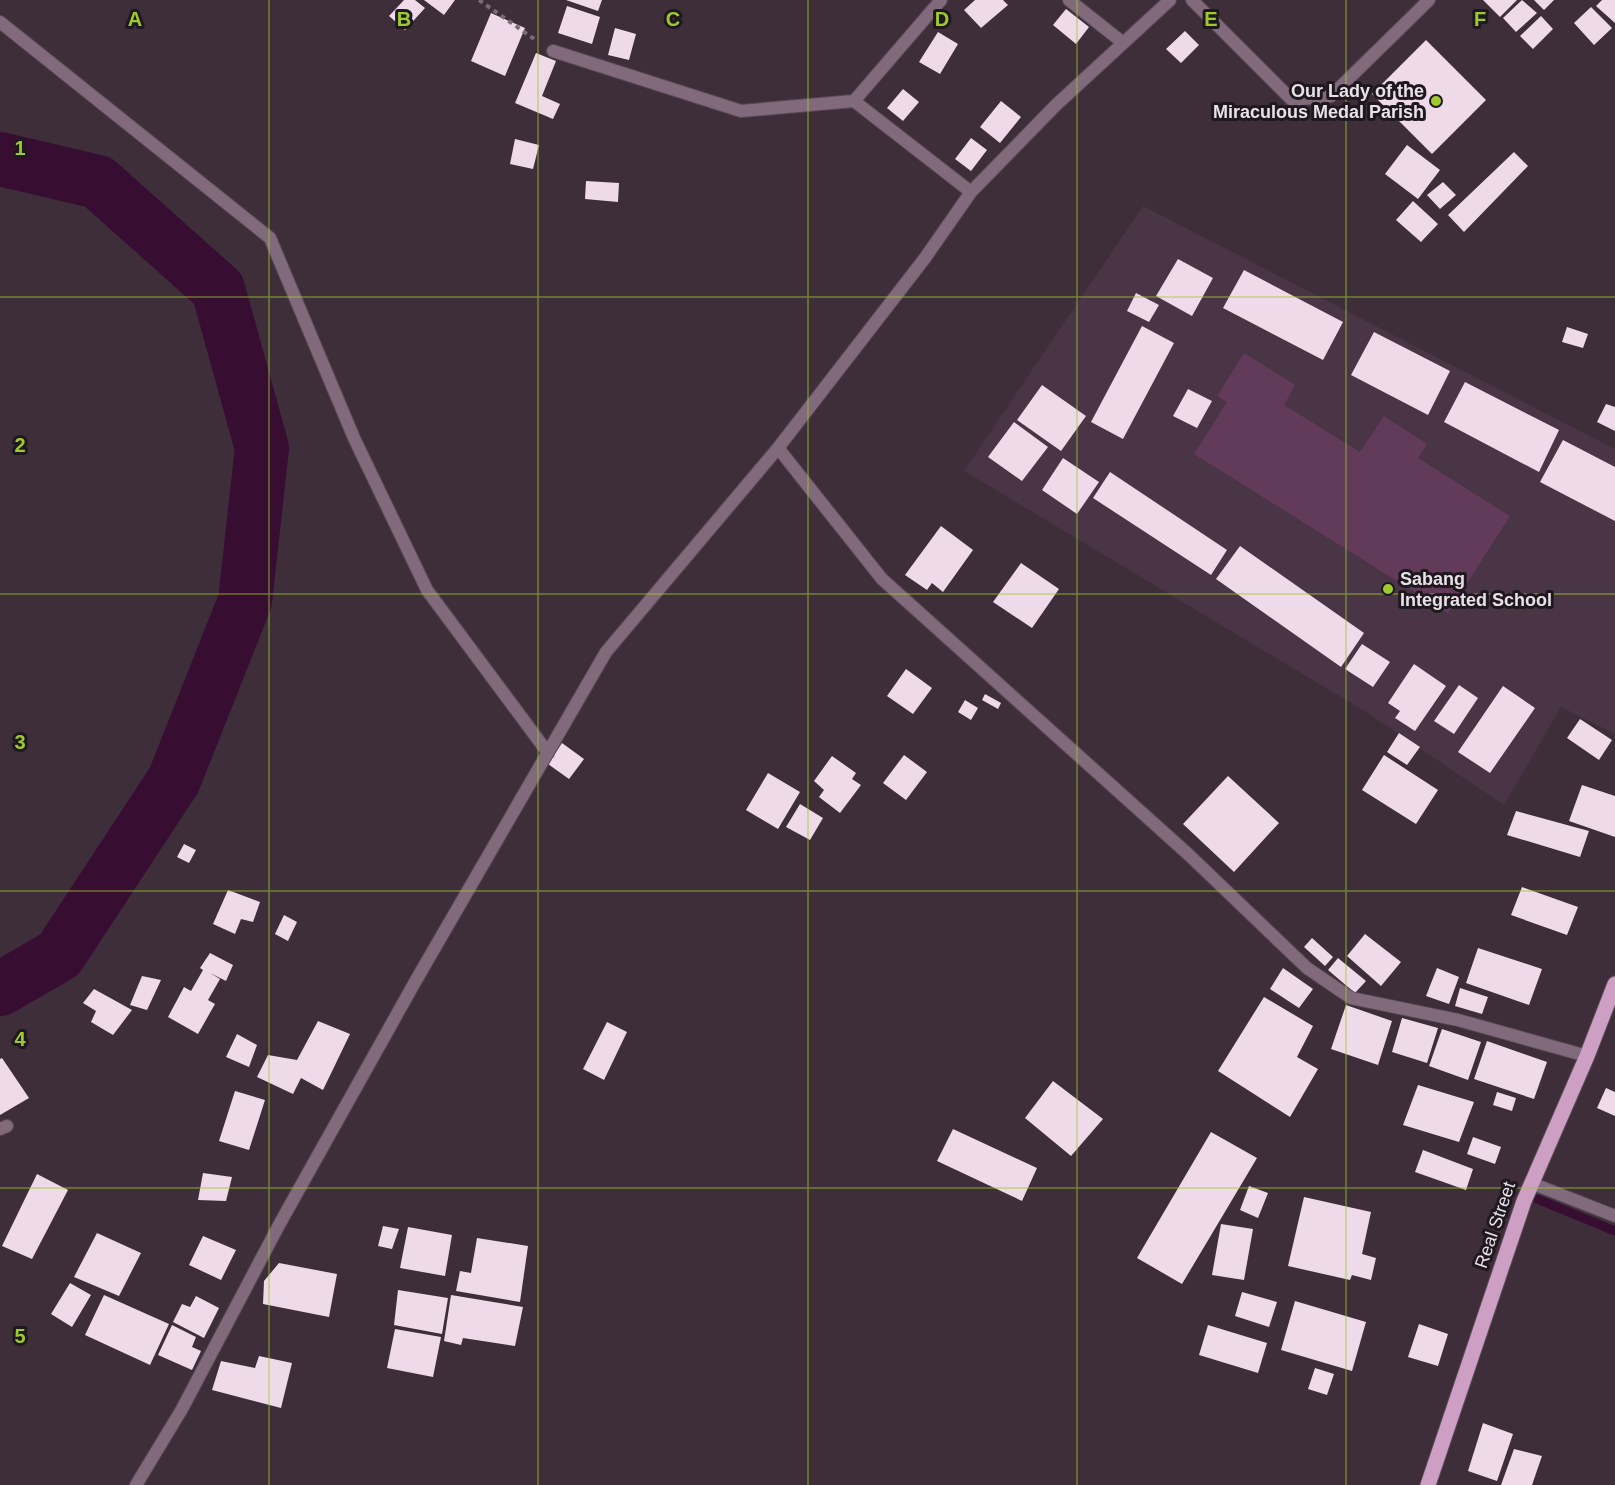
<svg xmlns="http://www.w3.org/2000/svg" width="1615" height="1485" font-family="Helvetica,sans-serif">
<rect width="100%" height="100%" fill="#3d2e3a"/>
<path fill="#4a3546" d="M1143,206L1615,449V734L1561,707L1504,805L1366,712L964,471Z"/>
<path fill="#613b59" d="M1244,353L1295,385L1284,405L1360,452L1384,416L1427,444L1418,458L1510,516L1448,613L1194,454L1227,402L1217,396Z"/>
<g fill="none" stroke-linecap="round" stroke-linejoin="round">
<path stroke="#380d32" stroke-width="9" d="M1537,1199L1615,1231"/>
<path stroke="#380d32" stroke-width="54" d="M0,159L98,182L218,289L262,448L245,601L174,780L59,955L0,989"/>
</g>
<path fill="#efdaea" d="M404,0H415L425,8L405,30L389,16Z
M424,0H455L444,15Z
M566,0H602L598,11Z
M975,0H1003L1008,5L981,28L964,10Z
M1483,0H1517L1500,17Z
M1522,0L1537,13L1516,32L1503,18Z
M1534,0H1554L1544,10Z
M1602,0H1615V23L1596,6Z
M567,6L600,17L592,44L558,33Z
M1591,7L1612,28L1594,45L1574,23Z
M1066,9L1089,27L1076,44L1053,25Z
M491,13L525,28L505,76L471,61Z
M1541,16L1553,29L1533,49L1520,36Z
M615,28L636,34L629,60L608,55Z
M1185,31L1199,45L1181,63L1166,49Z
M938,32L958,44L940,74L919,62Z
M1426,40L1486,100L1432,154L1372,94Z
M536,53L556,61L542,96L560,104L553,119L515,103Z
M903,89L919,102L903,121L887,108Z
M1001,101L1021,117L1000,143L980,127Z
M971,138L987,150L971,171L955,159Z
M515,139L539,145L533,169L510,164Z
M1407,145L1440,170L1418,199L1385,174Z
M1514,152L1528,166L1464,232L1448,215Z
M586,181L619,183L618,202L585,199Z
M1443,182L1456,195L1440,209L1427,195Z
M1413,201L1438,224L1421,242L1396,220Z
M1178,259L1213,278L1192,316L1156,296Z
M1244,270L1343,322L1323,360L1223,308Z
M1136,293L1159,305L1149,322L1127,311Z
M1142,326L1174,343L1123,439L1091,422Z
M1567,327L1588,334L1583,348L1562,342Z
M1374,332L1450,371L1428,415L1351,375Z
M1465,382L1559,430L1539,472L1444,422Z
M1042,385L1086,416L1061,451L1017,420Z
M1188,389L1212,401L1197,428L1173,416Z
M1606,404L1615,407V431L1597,422Z
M1014,422L1048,447L1022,481L988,457Z
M1563,440L1615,467V521L1540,482Z
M1063,458L1099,482L1077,514L1042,490Z
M1110,472L1227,550L1211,575L1093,498Z
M941,526L973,550L943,592L932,583L927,590L905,575Z
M1240,546L1364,633L1341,667L1216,579Z
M1021,563L1059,589L1032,628L993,602Z
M1362,644L1390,662L1373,687L1345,669Z
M1414,664L1446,686L1415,731L1395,718L1400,711L1388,703Z
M906,669L932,688L913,714L887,696Z
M1459,685L1478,698L1454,734L1434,721Z
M1503,686L1535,708L1490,773L1458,752Z
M985,694L1001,703L998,709L982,700Z
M965,700L978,708L971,720L958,712Z
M1580,719L1612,740L1599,760L1567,738Z
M1399,733L1420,747L1407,765L1387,752Z
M562,743L584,759L569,779L548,764Z
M904,755L927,772L906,800L883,783Z
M1384,755L1438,790L1416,824L1362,790Z
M832,756L856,773L852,779L861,785L840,813L819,797L824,790L814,781Z
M768,773L800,792L778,829L746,810Z
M1228,776L1279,823L1234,872L1183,824Z
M1582,785L1615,796V837L1569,821Z
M800,804L823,818L810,840L786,827Z
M1516,811L1589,831L1580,857L1507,835Z
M184,844L196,850L189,863L177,857Z
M1522,887L1578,907L1567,935L1511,915Z
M228,890L260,902L253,922L241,919L235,934L213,924Z
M284,915L297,922L288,941L275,934Z
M1365,934L1401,962L1381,986L1347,956Z
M1312,938L1333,957L1325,966L1304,947Z
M1478,948L1542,969L1529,1005L1466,983Z
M210,953L233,965L226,981L210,973L220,979L208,1000L215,1004L198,1034L168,1017L184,987L191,991L203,970L200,968Z
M1338,958L1366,981L1355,993L1328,970Z
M1283,968L1313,989L1299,1008L1270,989Z
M1437,968L1459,977L1449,1004L1426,996Z
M142,976L161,980L147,1010L130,1005Z
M1460,988L1488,997L1482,1014L1455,1006Z
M94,989L132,1010L113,1035L91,1022L96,1011L83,1003Z
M1264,997L1313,1026L1297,1057L1318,1069L1290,1117L1218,1071Z
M1346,1005L1392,1021L1378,1065L1331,1049Z
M1402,1018L1438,1028L1427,1063L1392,1052Z
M318,1021L350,1034L323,1090L301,1078L293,1094L257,1077L268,1055L297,1060Z
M607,1022L627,1032L604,1080L583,1069Z
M1442,1029L1481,1042L1468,1080L1429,1066Z
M237,1034L257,1045L249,1067L226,1057Z
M1487,1041L1547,1062L1534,1099L1474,1079Z
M2,1058L29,1098L0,1115V1059Z
M1053,1081L1103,1119L1071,1156L1025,1118Z
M1418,1085L1474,1102L1459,1142L1403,1125Z
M1606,1088L1615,1092V1116L1597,1108Z
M235,1091L265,1100L249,1150L219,1141Z
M1497,1092L1516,1098L1512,1111L1493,1105Z
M953,1129L1037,1168L1022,1201L937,1161Z
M1211,1132L1257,1158L1182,1284L1137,1258Z
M1473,1137L1501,1147L1495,1164L1467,1154Z
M1423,1150L1473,1169L1466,1190L1415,1172Z
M203,1173L232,1177L226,1201L198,1200Z
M37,1174L68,1190L32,1259L2,1246Z
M1249,1186L1268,1193L1258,1218L1240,1210Z
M1304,1197L1371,1212L1362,1254L1376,1258L1371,1280L1352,1275L1350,1280L1288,1266Z
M1221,1224L1253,1229L1244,1280L1212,1275Z
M383,1226L399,1229L392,1249L378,1246Z
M408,1227L452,1235L445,1276L400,1268Z
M97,1233L141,1253L119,1296L74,1277Z
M203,1236L236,1250L221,1280L189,1265Z
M477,1238L528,1246L520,1302L456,1291L460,1271L471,1273Z
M279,1263L337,1274L329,1317L263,1304L264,1281Z
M70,1283L91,1295L72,1327L51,1314Z
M398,1290L448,1298L442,1334L394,1325Z
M1242,1292L1277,1302L1269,1327L1235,1316Z
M104,1295L169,1324L150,1365L85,1335Z
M451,1295L523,1307L515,1346L463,1338L461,1345L444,1341Z
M196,1296L219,1308L204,1338L173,1322L182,1304L190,1307Z
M1295,1301L1366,1322L1352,1371L1281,1350Z
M1419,1324L1448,1334L1438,1366L1408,1357Z
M172,1325L196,1337L192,1347L201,1351L192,1370L158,1355Z
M1208,1325L1267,1343L1258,1373L1199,1355Z
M395,1329L441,1337L433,1377L387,1368Z
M259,1356L292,1363L281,1408L212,1390L221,1361L255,1368Z
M1315,1368L1334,1374L1327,1395L1308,1389Z
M1483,1423L1513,1434L1497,1481L1468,1471Z
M1514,1449L1542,1456L1532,1485H1501Z"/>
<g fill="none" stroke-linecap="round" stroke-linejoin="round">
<g stroke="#594a56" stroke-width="14">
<path id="minor" d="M1069,0L1122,42
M1192,0L1292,100L1331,96L1429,0
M0,22L270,238L354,438L427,590L548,753
M553,51L741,111L854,101L971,192
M854,101L941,0
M778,448L882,579L1189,855L1307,968L1351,998L1458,1020L1587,1056
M0,1129L7,1126
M1531,1183L1615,1216
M136,1485L182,1409L279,1225L415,982L606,652L778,448L925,258L971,192L1056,105L1170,0"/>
</g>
<g stroke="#594a56" stroke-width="17">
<path id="primary" d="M1428,1485L1524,1201L1587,1056L1615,984"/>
</g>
<path stroke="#7a6c77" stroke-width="4" stroke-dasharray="4.5 4.5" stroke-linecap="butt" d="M479,0L537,41"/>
<use href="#minor" stroke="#816a7b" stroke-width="12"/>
<use href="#primary" stroke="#cd9fc3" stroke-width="15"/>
</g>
<path fill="none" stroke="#9fca2d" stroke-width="1.5" stroke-opacity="0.55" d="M269,0V1485M538,0V1485M808,0V1485M1077,0V1485M1346,0V1485M0,297H1615M0,594H1615M0,891H1615M0,1188H1615"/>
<g fill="#9fca2d" stroke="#1f181e" stroke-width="2">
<circle cx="1436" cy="101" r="6"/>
<circle cx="1388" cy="589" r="6"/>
</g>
<g text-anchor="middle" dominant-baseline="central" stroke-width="6" stroke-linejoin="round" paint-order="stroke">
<g font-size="18" font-weight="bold" fill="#eae0e8" stroke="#1f181e" text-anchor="end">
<text x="1424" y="91">Our Lady of the<tspan x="1424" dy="21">Miraculous Medal Parish</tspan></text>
<text x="1400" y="579" text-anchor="start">Sabang<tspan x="1400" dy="21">Integrated School</tspan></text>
</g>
<g font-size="18" fill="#eae0e8" stroke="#1f181e">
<text transform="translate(1495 1225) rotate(-71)">Real Street</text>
</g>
</g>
<g font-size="20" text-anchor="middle" font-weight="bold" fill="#9fca2d" stroke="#1f181e" stroke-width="6" stroke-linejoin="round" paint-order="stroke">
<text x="135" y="26">A</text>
<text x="404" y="26">B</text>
<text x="673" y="26">C</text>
<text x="942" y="26">D</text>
<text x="1211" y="26">E</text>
<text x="1480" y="26">F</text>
<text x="20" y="155">1</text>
<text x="20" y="452">2</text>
<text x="20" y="749">3</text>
<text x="20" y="1046">4</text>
<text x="20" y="1343">5</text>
</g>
</svg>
